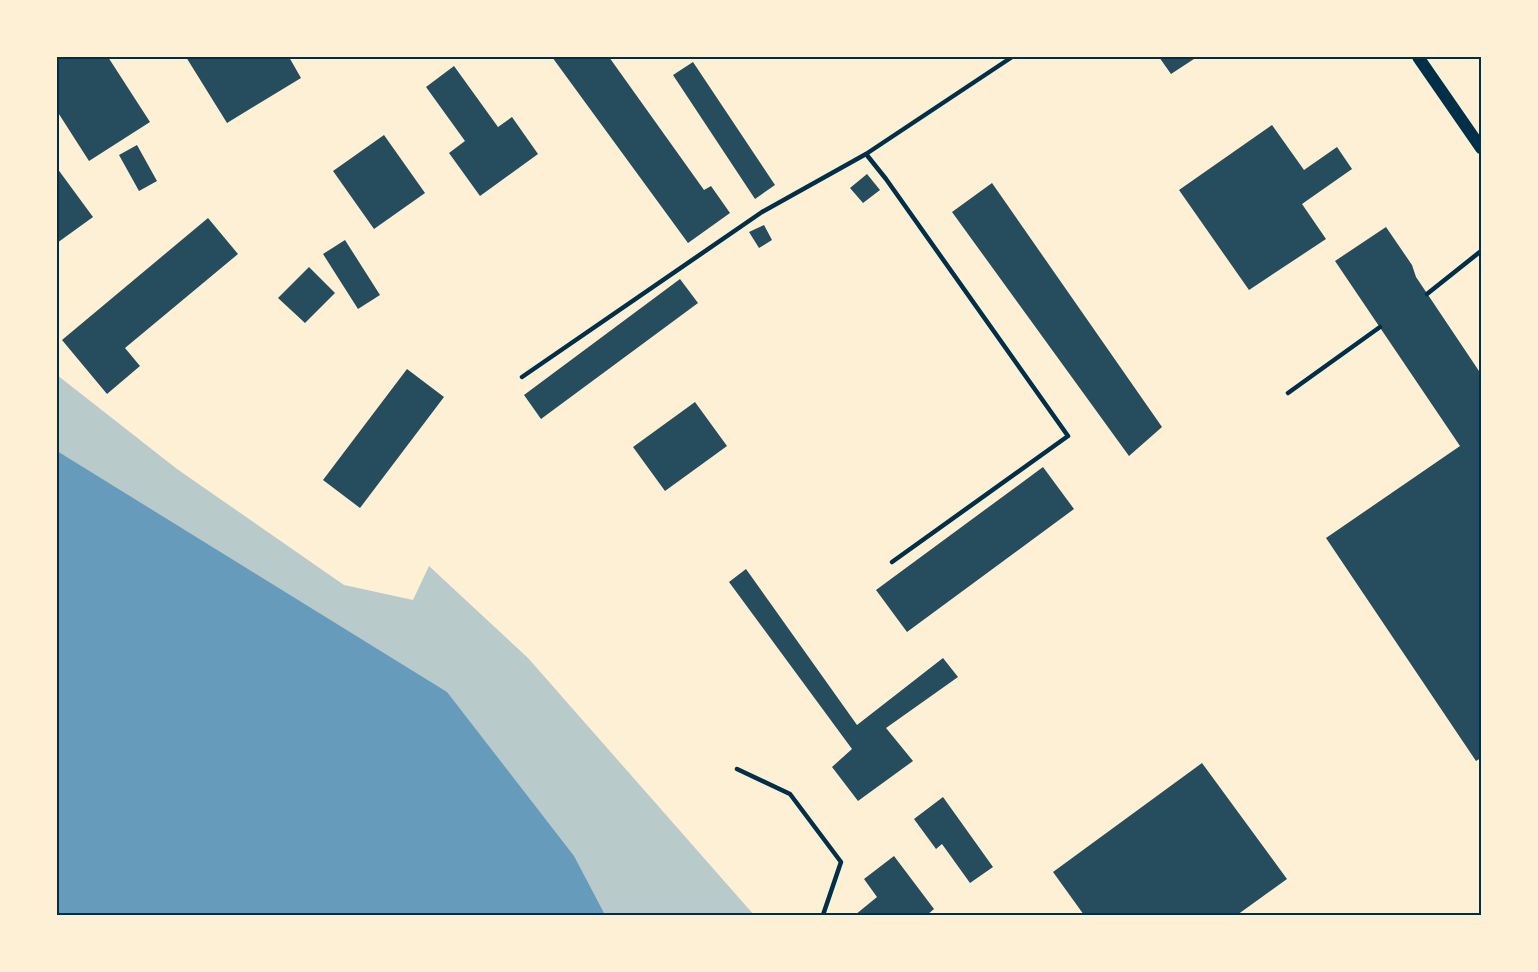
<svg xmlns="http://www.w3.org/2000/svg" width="1538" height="972" font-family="Spectral,serif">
<rect width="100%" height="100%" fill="#fdf0d5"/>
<path fill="#b9caca" d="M57,375L177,469L344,585L413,600L429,566L528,658L754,915H57Z"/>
<path fill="#669bbc" d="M57,451L447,692L574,856L605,915H57Z"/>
<path fill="#264d5e" d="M57,57H108L150,122L89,161L57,111Z
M186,57H289L301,78L227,123Z
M552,57H609L704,190L711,186L730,213L688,243Z
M1159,57H1197L1171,74Z
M693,62L775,185L755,199L673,75Z
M454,66L498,127L512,117L538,154L480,196L449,153L465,141L426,87Z
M1272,125L1304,170L1337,147L1352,169L1302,204L1326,239L1249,290L1179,190Z
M384,135L425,193L374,229L333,171Z
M137,145L157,181L139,191L119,155Z
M57,168L93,217L57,243Z
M867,174L880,190L863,203L850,188Z
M992,183L1162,427L1129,456L952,212Z
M208,218L238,254L125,348L140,366L107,394L62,340Z
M764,225L772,240L759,248L749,232Z
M1386,227L1412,265L1416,277L1481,374V758L1476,761L1326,538L1460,446L1335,261Z
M345,240L380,295L358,309L323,254Z
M309,267L335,293L305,323L278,298Z
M680,279L698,303L541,419L524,395Z
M407,369L444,397L360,508L323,480Z
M695,402L727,446L665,491L633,447Z
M1043,467L1074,509L907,632L876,590Z
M746,569L857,725L943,658L958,677L886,728L913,761L858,801L832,767L852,749L729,582Z
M1202,763L1287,879L1237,915H1084L1053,872Z
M943,797L993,867L970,883L942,844L936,849L914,819Z
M894,856L934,909L927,915H855L877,897L864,879Z"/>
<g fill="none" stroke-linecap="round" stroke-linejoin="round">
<path stroke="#003049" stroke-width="4.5" d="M866,154L886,179L1068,436L892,562
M1427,294L1481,251
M522,377L762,212L866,154L1012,57
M1288,393L1380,327
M737,769L790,794L841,862L823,915"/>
<path stroke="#003049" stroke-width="12" d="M1418,57L1481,148"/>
</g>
<rect width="1538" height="972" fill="none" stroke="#fdf0d5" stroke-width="117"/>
<rect x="58" y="58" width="1422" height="856" fill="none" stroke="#003049" stroke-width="2"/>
</svg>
